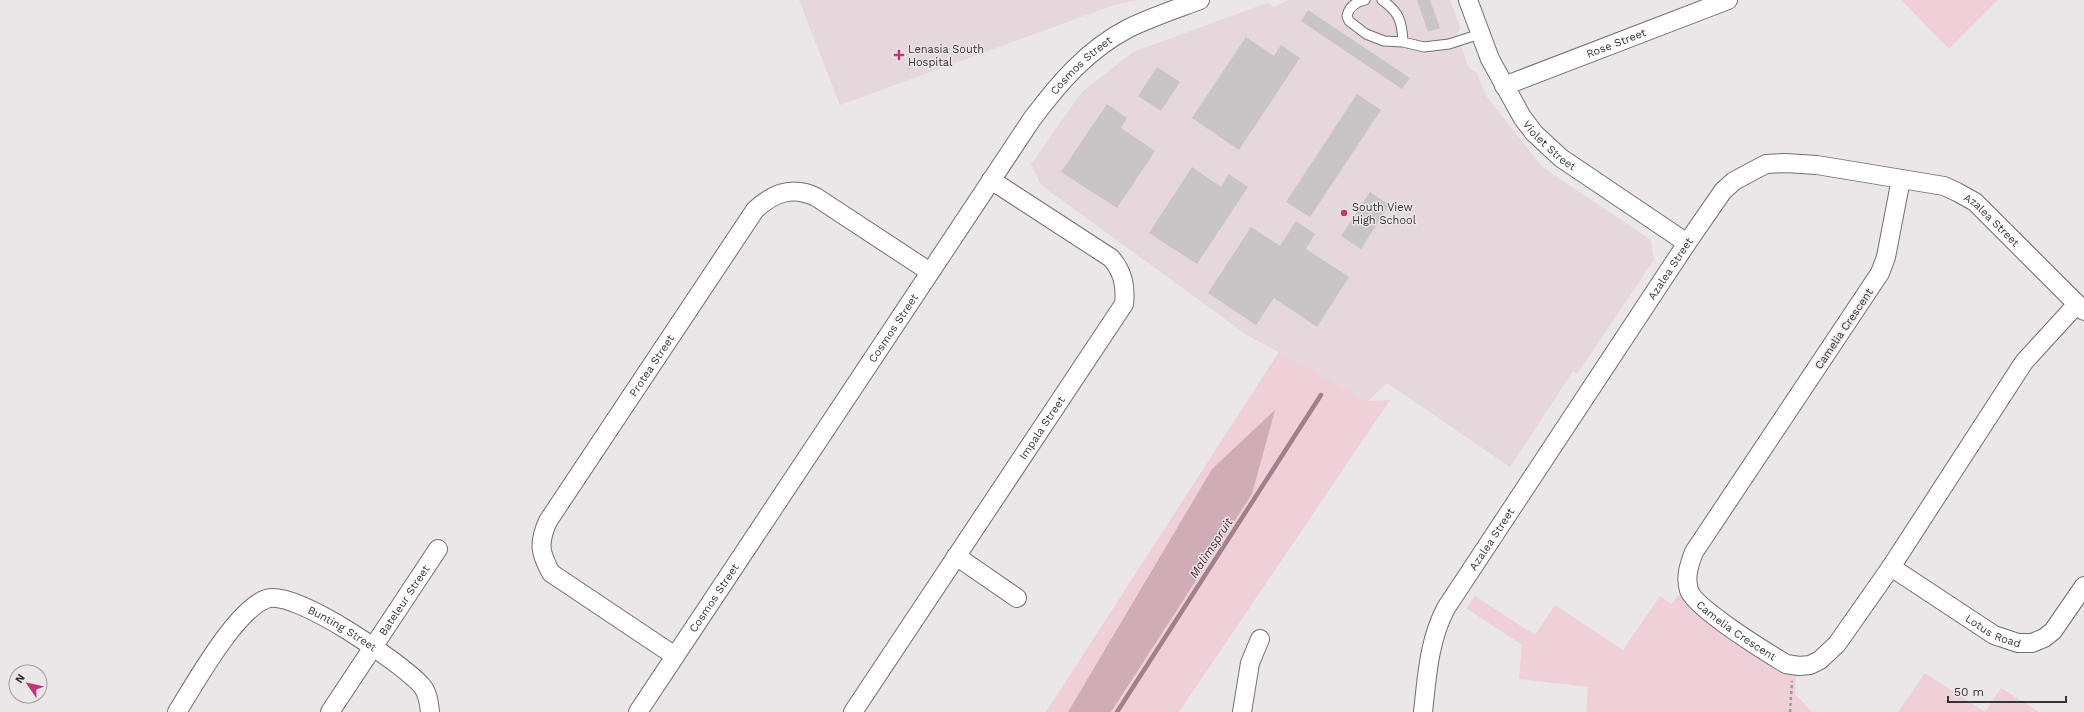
<svg xmlns="http://www.w3.org/2000/svg" width="2084" height="712" font-family="'Work Sans',sans-serif">
<rect width="100%" height="100%" fill="#ebe6e8"/>
<path fill="#e5d7db" d="M799,0H1136L1114,5L840,105Z
M1288,0H1450L1460,27L1457,35L1469,68L1477,73L1487,97L1542,167L1651,240L1654,260L1577,374L1573,371L1510,467L1387,383L1368,401L1247,335L1041,185L1031,164L1082,92L1133,52L1267,3L1274,7Z"/>
<path fill="#efd0d9" d="M1901,0H1998L1949,49Z
M1279,352L1368,401L1390,400L1179,712H1046Z
M1680,594L1715,622L1796,673L1795,694L1812,712H1586L1588,687L1519,679L1522,645L1466,608L1475,596L1535,635L1555,605L1623,650L1660,596L1671,604Z
M1925,673L1985,712L2001,688L2039,712H1898Z"/>
<path fill="#cfacb6" d="M1275,410L1252,494L1111,712H1068L1212,469Z"/>
<g fill="none" stroke-linecap="round" stroke-linejoin="round">
<path stroke="#a2818b" stroke-width="4.5" d="M1117,712L1321,395"/>
</g>
<path fill="#c9c4c5" d="M1417,0H1430L1440,28L1428,32Z
M1308,10L1410,78L1402,89L1301,21Z
M1246,37L1274,56L1281,45L1300,58L1239,150L1192,118Z
M1157,67L1180,82L1161,111L1138,96Z
M1357,94L1381,110L1310,217L1286,202Z
M1107,104L1127,118L1121,128L1155,151L1117,208L1061,172Z
M1192,167L1221,187L1229,174L1248,187L1197,264L1149,233Z
M1370,192L1389,205L1361,249L1341,236Z
M1296,221L1315,234L1306,249L1349,277L1317,327L1274,298L1256,325L1208,293L1251,227L1280,246Z"/>
<g fill="none" stroke-linecap="round" stroke-linejoin="round">
<g stroke="#736f70" stroke-width="11">
<path id="lane" d="M1365,0C1356,2 1349,6 1347,16L1349,21L1366,34L1384,41L1403,42L1424,47L1449,44L1480,34
M1382,0C1399,12 1402,21 1403,42"/>
</g>
<g stroke="#736f70" stroke-width="20">
<g id="street">
<path id="s1" d="M1468,0L1490,59L1522,117L1534,133L1561,158L1687,243"/>
<path id="s2" d="M1504,86L1728,0"/>
<path id="s3" d="M1901,179L1886,257L1880,273L1694,552C1689,565 1685,577 1689,590C1694,608 1768,653 1786,664L1799,666L1810,665L1820,660L1837,644L1891,567L2024,362L2077,304"/>
<path d="M956,556L1017,598"/>
<path id="s4" d="M1891,567L1994,635L2018,643H2032L2044,638L2053,631L2084,586"/>
<path id="s5" d="M675,656L551,573C540,553 538,543 548,521L755,210C774,192 793,186 816,197L930,272"/>
<path id="s6" d="M177,712C196,682 235,611 266,599C294,588 403,664 422,686C428,693 429,703 430,712"/>
<path id="s7" d="M330,712L438,549"/>
<path id="s8" d="M638,712L1032,119C1059,83 1088,49 1129,28C1152,17 1176,9 1200,0"/>
<path id="s9" d="M853,712L1124,304C1126,286 1123,272 1111,258L991,180"/>
<path d="M1242,712L1250,663L1260,639"/>
<path id="s10" d="M1423,712C1427,676 1429,640 1446,608L1687,243L1723,191L1734,181L1766,164L1785,163L1817,165L1944,186L1957,192L1975,202L2084,311"/>
</g>
</g>
<path stroke="#9b9899" stroke-width="2.5" stroke-dasharray="3 3" stroke-linecap="butt" d="M1790,712L1792,681"/>
<use href="#lane" stroke="#fff" stroke-width="9"/>
<use href="#street" stroke="#fff" stroke-width="18"/>
</g>
<g fill="#c03773" stroke="#ebe6e8" stroke-width="1.5">
<path d="M897 49h4v4h4v4h-4v4h-4v-4h-4v-4h4z"/>
<circle cx="1344" cy="213" r="4"/>
</g>
<g text-anchor="middle" dominant-baseline="central" stroke-width="3" stroke-linejoin="round" paint-order="stroke">
<g font-size="11" fill="#363435" stroke="#ebe6e8">
<text stroke="none"><textPath href="#s2" startOffset="120">Rose Street</textPath></text>
<text stroke="none"><textPath href="#s8" startOffset="785">Cosmos Street</textPath></text>
<text stroke="none"><textPath href="#s1" startOffset="169">Violet Street</textPath></text>
<text stroke="none"><textPath href="#s10" startOffset="898">Azalea Street</textPath></text>
<text stroke="none"><textPath href="#s10" startOffset="514">Azalea Street</textPath></text>
<text stroke="none"><textPath href="#s8" startOffset="461">Cosmos Street</textPath></text>
<text transform="translate(1844 329) rotate(-56)">Camelia Crescent</text>
<text stroke="none"><textPath href="#s5" startOffset="391">Protea Street</textPath></text>
<text stroke="none"><textPath href="#s9" startOffset="341">Impala Street</textPath></text>
<text stroke="none"><textPath href="#s10" startOffset="190">Azalea Street</textPath></text>
<text stroke="none"><textPath href="#s8" startOffset="137">Cosmos Street</textPath></text>
<text stroke="none"><textPath href="#s7" startOffset="134">Bateleur Street</textPath></text>
<text stroke="none"><textPath href="#s4" startOffset="121">Lotus Road</textPath></text>
<text stroke="none"><textPath href="#s6" startOffset="229">Bunting Street</textPath></text>
<text stroke="none"><textPath href="#s3" startOffset="534">Camelia Crescent</textPath></text>
</g>
<g font-size="11" fill="#363435" stroke="#ebe6e8" text-anchor="start">
<text x="908" y="49">Lenasia South<tspan x="908" dy="13">Hospital</tspan></text>
<text x="1352" y="207">South View<tspan x="1352" dy="13">High School</tspan></text>
</g>
<g font-size="12" font-style="italic" fill="#532436" stroke="#ebe6e8">
<text transform="translate(1211 548) rotate(-57)">Malimspruit</text>
</g>
</g>
<g transform="translate(28 684) rotate(304)"><circle r="19" fill="#ebe6e8" stroke="#a39fa0"/>
<path d="M0-3L7 15L0 10L-7 15Z" fill="#c03773"/>
<text y="-6" font-size="11" font-weight="bold" text-anchor="middle" fill="#363435">N</text>
</g>
<path d="M1948 696v6h118v-6" fill="none" stroke="#363435" stroke-width="2"/>
<text x="1954" y="696" font-size="12" fill="#363435" stroke="#ebe6e8" stroke-width="3" paint-order="stroke">50 m</text>
</svg>
